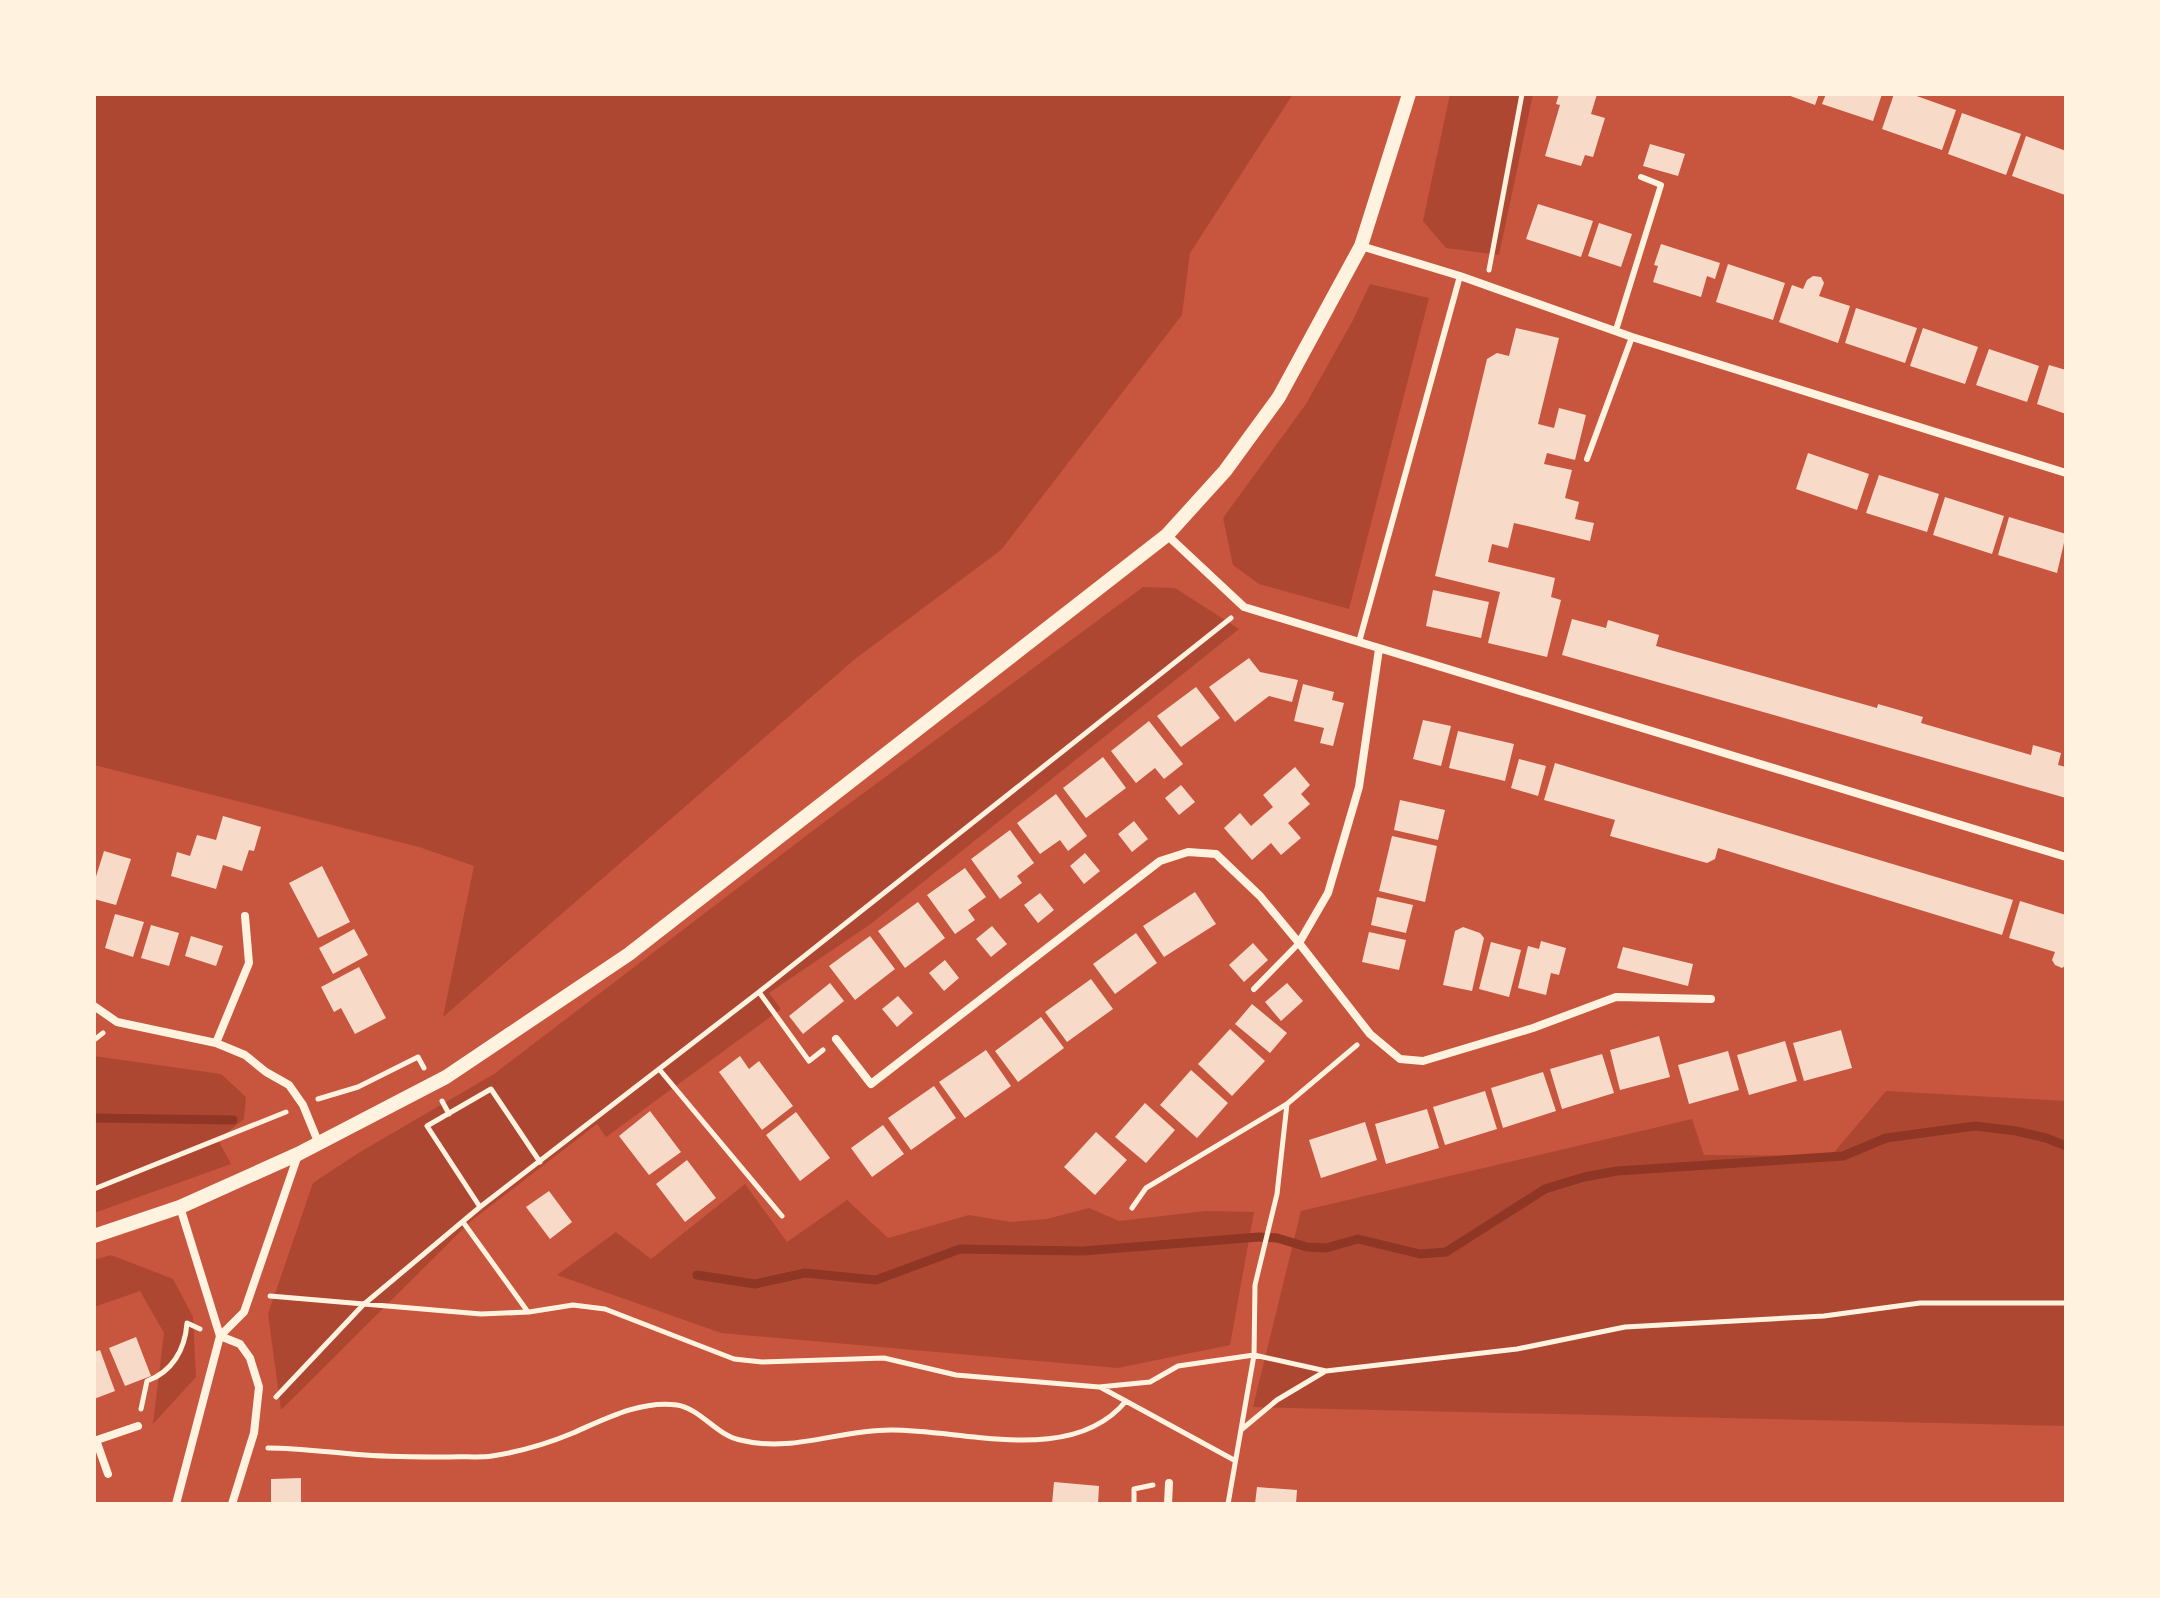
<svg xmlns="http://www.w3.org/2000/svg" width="2160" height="1598" font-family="'Nunito Sans',sans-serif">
<rect width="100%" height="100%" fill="#c8553d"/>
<path fill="#ae4732" d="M94,94H1293L1190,253L1182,315L1001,550L855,659L443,1017L474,866L419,847L94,765Z
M1450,94H1533L1499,255L1446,248L1423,221Z
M1370,284L1429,298L1349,609L1259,584L1233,565L1223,518L1306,404L1353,320Z
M1143,587L1175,588L1239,629L872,923L769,993L781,1009L606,1137L597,1124L471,1221L281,1410L268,1314L313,1183L360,1152L494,1074L827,820Z
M94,1056L221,1074L246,1097L244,1119L218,1140L231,1164L94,1213Z
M1886,1091L2066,1101V1426L1253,1407L1301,1211L1692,1119L1704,1155L1831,1156Z
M745,1184L787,1242L847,1200L888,1238L969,1215L1011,1222L1047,1219L1089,1208L1119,1221L1205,1211L1254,1212L1230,1345L1118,1368L721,1333L557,1275L616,1232L651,1259Z
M111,1255L173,1279L193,1317L196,1377L153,1424L164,1333L140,1291L94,1307V1260Z"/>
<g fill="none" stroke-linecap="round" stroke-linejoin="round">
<path stroke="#8f3625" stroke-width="9" d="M94,1118L233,1120
M697,1275L755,1284L805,1273L876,1280L960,1249L1083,1251L1259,1237L1277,1238L1307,1247L1326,1248L1358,1239L1420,1254L1446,1252L1545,1189L1584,1177L1617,1171L1843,1156L1886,1138L1975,1126L2016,1131L2046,1138L2066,1146"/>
</g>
<path fill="#f7dbc8" d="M1559,94H1597L1591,114L1605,118L1593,157L1585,155L1581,166L1545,156L1560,105L1556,104Z
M1785,94H1819L1815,105Z
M1826,94H1882L1873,121L1822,104Z
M1894,94H1911L1956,110L1942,150L1882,129Z
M1962,113L2021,134L2006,175L1948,154Z
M2026,136L2066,151L2065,195L2012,176Z
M1650,144L1685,154L1678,176L1643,166Z
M1538,204L1593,221L1581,257L1526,239Z
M1599,223L1632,234L1621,267L1588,256Z
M1661,244L1720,263L1715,279L1707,276L1701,297L1653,282L1658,266L1654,265Z
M1728,264L1785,283L1773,320L1716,302Z
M1813,276L1821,277L1824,283L1819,296L1850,306L1838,343L1779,322L1792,285L1803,289L1807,280Z
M1856,308L1917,328L1905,363L1845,343Z
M1516,328L1559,338L1538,424L1554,428L1559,408L1586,415L1575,460L1547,453L1544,464L1572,470L1565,498L1579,502L1575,519L1594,523L1590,541L1514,523L1508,548L1492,544L1488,562L1555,578L1551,597L1561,600L1547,657L1488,643L1500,592L1435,576L1487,359L1497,353L1509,356Z
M1923,328L1978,347L1965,384L1910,366Z
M1989,349L2039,366L2027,402L1976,385Z
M2049,365L2066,370V414L2037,404Z
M1808,453L1869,474L1857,510L1796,489Z
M1879,475L1939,494L1927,532L1866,513Z
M1945,497L2004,516L1992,554L1933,535Z
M2009,517L2066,534L2057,573L1998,555Z
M1433,590L1489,602L1481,638L1426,626Z
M1572,619L1606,628L1608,620L1659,635L1656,646L1877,708L1878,704L1899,710L1923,717L1921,723L2031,755L2033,745L2061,753L2058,765L2066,767V798L1562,655Z
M1249,658L1260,672L1298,680L1292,702L1269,696L1235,722L1209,687Z
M1303,684L1334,692L1332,700L1344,703L1333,746L1320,743L1324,728L1294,721Z
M1196,687L1220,718L1181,747L1157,716Z
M1423,720L1451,726L1441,766L1413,759Z
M1149,721L1183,764L1164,779L1155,768L1136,783L1111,751Z
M1458,731L1514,744L1505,781L1449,768Z
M1103,757L1126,788L1086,818L1063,788Z
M1519,759L1546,766L1538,796L1511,788Z
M1555,763L2013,900L2002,935L1718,848L1715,859L1707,863L1610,836L1615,820L1544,800Z
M1295,767L1310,785L1301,794L1310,804L1288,823L1301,838L1281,855L1271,843L1252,860L1224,828L1240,813L1251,826L1273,807L1263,795Z
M1181,785L1195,802L1179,815L1165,798Z
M1056,794L1087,836L1068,851L1060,840L1040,854L1017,823Z
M1400,800L1445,810L1438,840L1394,830Z
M223,816L261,827L254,851L249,850L242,871L223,865L216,889L171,876L177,852L190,856L197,835L216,840Z
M1134,821L1148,839L1132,852L1118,834Z
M1010,830L1034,863L1017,876L1022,883L1000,899L971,859Z
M1392,836L1437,846L1425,902L1379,891Z
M104,851L131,859L116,905L94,899V883Z
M1085,853L1100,871L1084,884L1070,866Z
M322,866L350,922L318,938L289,883Z
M965,868L986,897L968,910L975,920L955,934L927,895Z
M1195,892L1216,924L1164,957L1143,926Z
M1040,893L1054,910L1038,923L1024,905Z
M1377,897L1413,905L1406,933L1371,925Z
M2020,901L2066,915V965L2062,968L2055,965L2052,960L2055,952L2009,938Z
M918,902L945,938L905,968L878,931Z
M115,914L144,922L133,957L105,948Z
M151,925L179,933L169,966L141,958Z
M992,926L1007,944L991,957L976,939Z
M1463,927L1480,933L1484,938L1472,991L1443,985L1455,931Z
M354,929L368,955L333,974L319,948Z
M1369,932L1406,940L1399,970L1362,962Z
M1136,933L1157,963L1115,994L1093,964Z
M191,936L223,946L216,966L185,956Z
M870,936L895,969L855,1000L829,966Z
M1541,941L1566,948L1559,975L1551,973L1546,995L1518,988L1528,946L1539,949Z
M1491,942L1521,950L1509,997L1479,989Z
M1253,943L1268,960L1244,982L1229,965Z
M1623,947L1693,964L1688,986L1617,968Z
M945,960L959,978L944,991L929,973Z
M359,967L386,1018L355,1034L341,1008L334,1012L321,987Z
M1091,979L1113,1009L1067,1042L1045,1012Z
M830,983L844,1001L803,1034L789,1016Z
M1287,983L1303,1001L1281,1021L1265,1002Z
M898,996L913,1013L897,1027L882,1009Z
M1252,1004L1287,1033L1270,1053L1235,1024Z
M1041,1017L1064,1048L1018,1082L995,1051Z
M1230,1029L1265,1061L1232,1096L1198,1064Z
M1841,1030L1852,1068L1804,1081L1793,1043Z
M1659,1036L1670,1077L1620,1090L1610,1050Z
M1785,1041L1797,1081L1749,1095L1737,1055Z
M986,1050L1011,1086L965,1118L939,1082Z
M1728,1051L1739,1090L1689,1104L1678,1065Z
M1602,1054L1614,1093L1562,1109L1550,1069Z
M740,1056L749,1069L759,1061L793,1106L762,1130L719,1072Z
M1191,1070L1228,1103L1197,1138L1160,1105Z
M1543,1072L1556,1111L1503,1128L1491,1088Z
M934,1086L956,1118L911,1150L888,1118Z
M1485,1091L1497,1129L1445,1145L1433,1107Z
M1145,1103L1175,1130L1146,1163L1115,1137Z
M1427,1109L1439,1148L1386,1164L1375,1124Z
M650,1111L681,1152L649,1175L619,1136Z
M796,1112L830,1158L800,1181L766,1135Z
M1365,1122L1377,1160L1321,1178L1309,1140Z
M883,1125L904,1154L872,1177L851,1148Z
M1096,1132L1127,1160L1095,1195L1064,1167Z
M687,1160L716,1198L685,1222L656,1184Z
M549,1191L572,1222L550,1239L526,1207Z
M136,1337L151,1376L125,1386L109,1348Z
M100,1350L115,1391L94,1399V1352Z
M301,1478V1504H271V1479Z
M1054,1482L1099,1486L1098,1504H1052Z
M1257,1487L1297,1490L1296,1504H1255Z"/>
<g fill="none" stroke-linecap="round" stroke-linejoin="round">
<path stroke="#fff3e0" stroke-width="5" d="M1489,270L1522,94
M759,992L809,1061L823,1050
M94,1040L103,1033
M659,1069L782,1216
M318,1099L358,1087L418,1057L424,1068
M442,1101L449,1114
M94,1189L286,1112
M480,1207L427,1126L491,1089L540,1162
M1132,1208L1146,1188L1287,1104L1357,1045
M463,1222L528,1312
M270,1296L481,1314L529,1312L573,1305L605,1309L734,1359L762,1362L884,1358L956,1375L1099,1387L1150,1382L1178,1366L1254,1355L1326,1371L1517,1349L1625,1327L1824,1316L1920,1303H2066
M1100,1387L1234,1460
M276,1397L363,1305L480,1207L759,992L1231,618
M141,1409L147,1381C172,1372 185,1350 187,1323L200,1329
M1241,1430L1277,1400L1324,1372
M268,1448C301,1448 332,1453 365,1455C393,1457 421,1457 449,1457C463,1456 478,1458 492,1456C518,1452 549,1443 573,1433C605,1419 641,1400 677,1405C701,1409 716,1435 740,1440C792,1453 838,1430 890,1430C962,1429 1072,1467 1126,1401
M1134,1504V1489L1153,1485
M1228,1504L1254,1355L1255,1285L1277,1194L1287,1104"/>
<path stroke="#fff3e0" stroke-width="6" d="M1616,330L1661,185L1641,177
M1587,459L1632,337
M1359,642L1460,276
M1254,989L1299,943"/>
<path stroke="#fff3e0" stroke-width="8" d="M1361,246L1460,276L1632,337L2066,473
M1167,535L1244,607L2066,857
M1299,943L1370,1034L1400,1059L1423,1061L1533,1028L1616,997L1711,999
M94,1006L117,1022L216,1043L245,1055L266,1072L289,1085L303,1105L319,1144
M836,1039L871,1084L1160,861L1188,852L1216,854L1260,896L1299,943L1328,893L1359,787L1379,649
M216,1043L249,963L245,916
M180,1207L220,1336
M220,1336L240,1344L250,1358L259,1387L254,1433L232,1504
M96,1440L108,1474
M94,1441L138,1426
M176,1504L220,1336L244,1312L298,1155
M1168,1504L1169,1483"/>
<path stroke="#fff3e0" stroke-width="14" d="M94,1236L180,1207L298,1154L446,1077L629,954L1167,535L1225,471L1279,397L1361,246L1409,94"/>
</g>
<rect width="2160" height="1598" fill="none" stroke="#fff3e0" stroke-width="192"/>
</svg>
